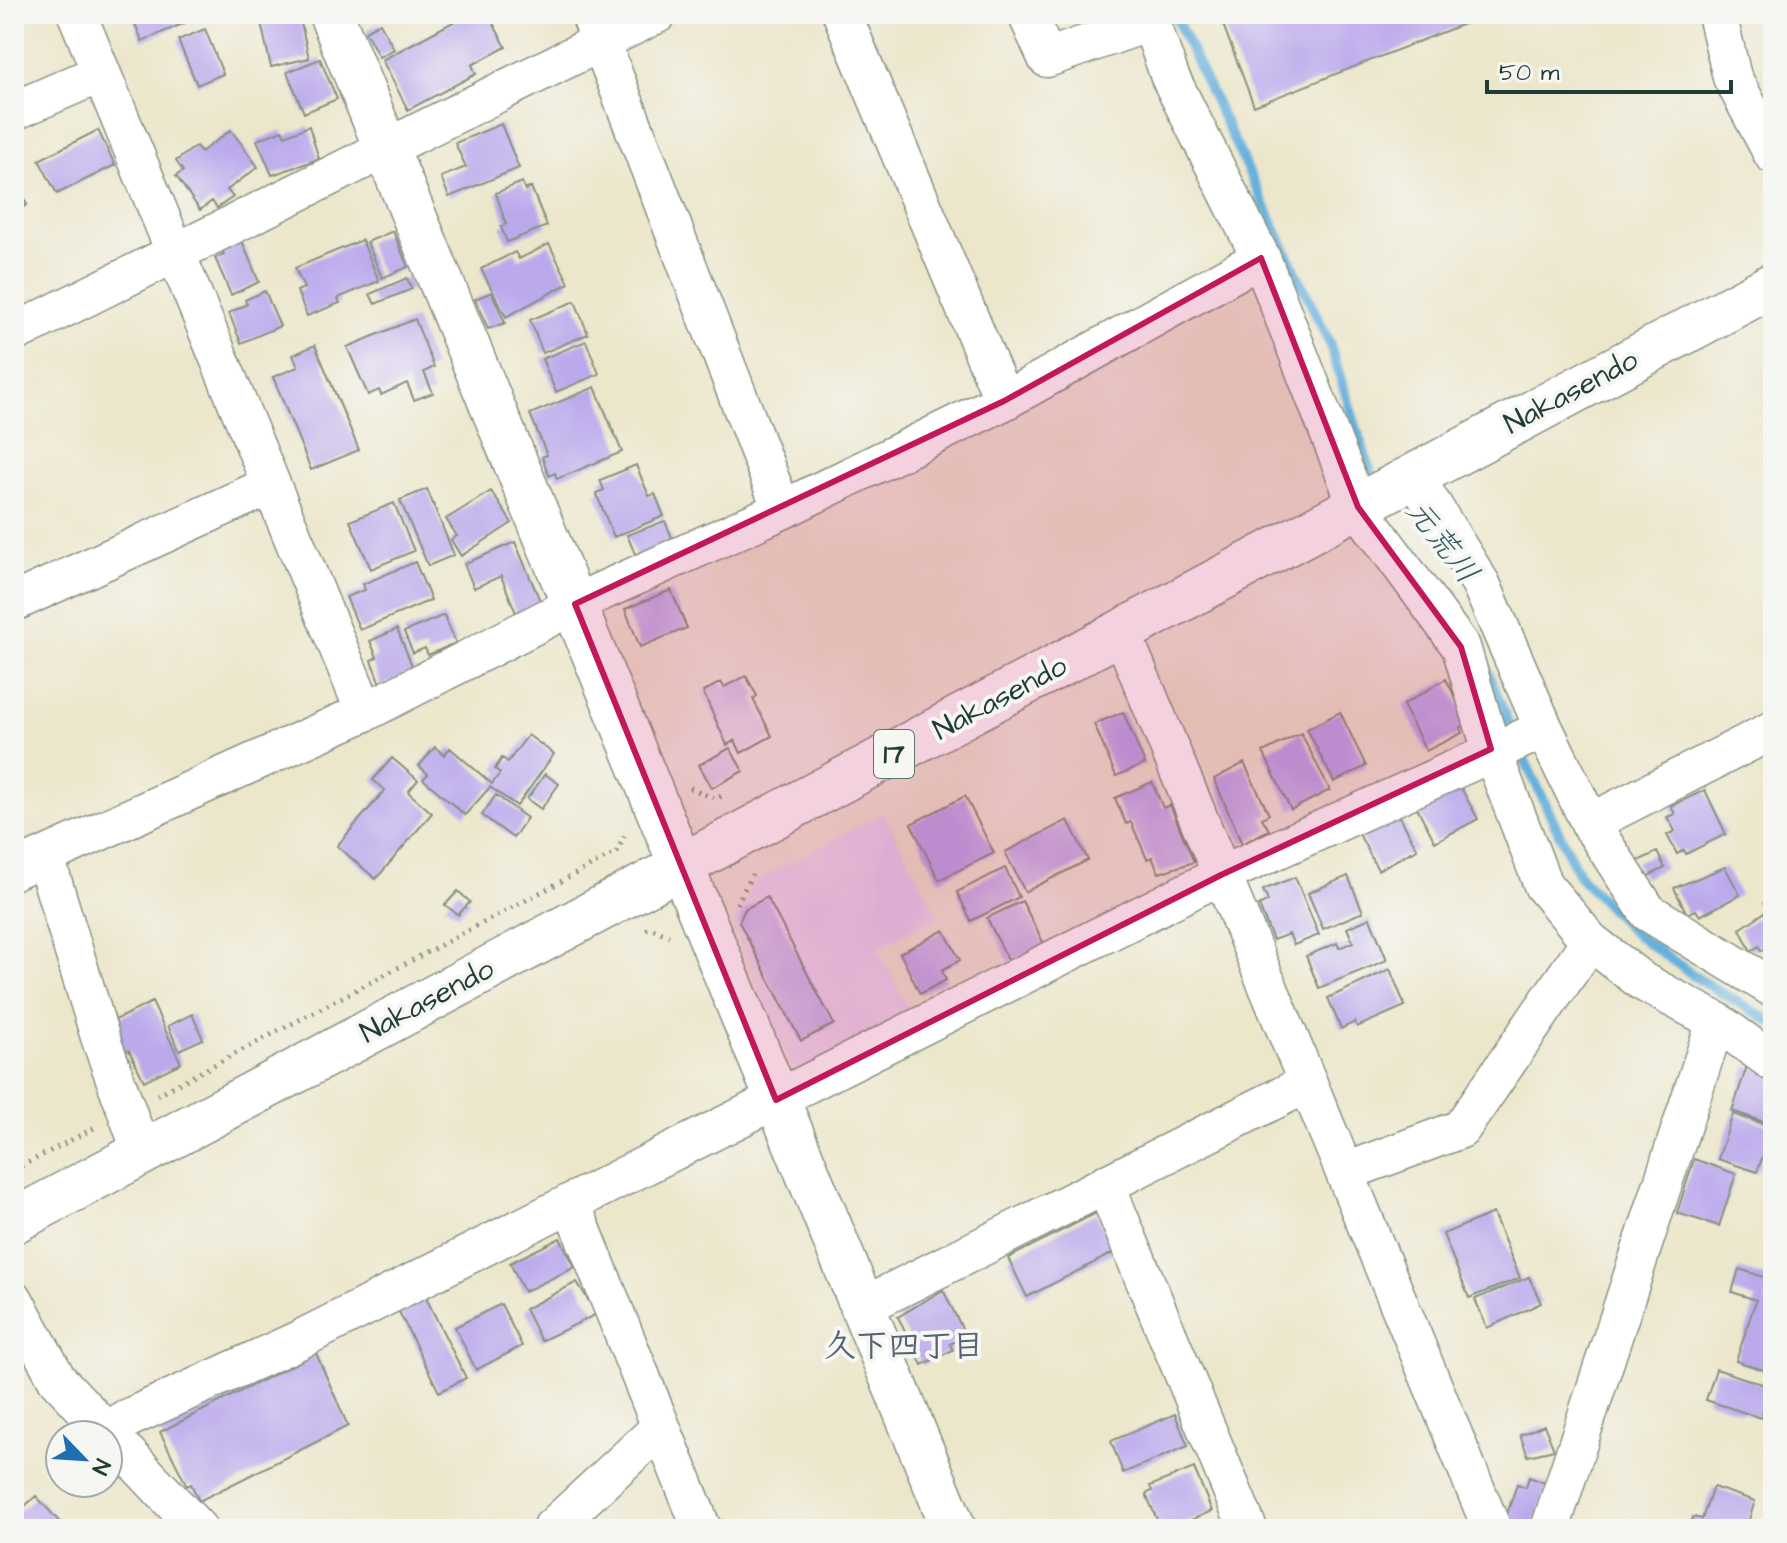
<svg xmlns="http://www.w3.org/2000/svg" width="1787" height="1543" font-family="'Architects Daughter','Klee One',sans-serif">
<rect width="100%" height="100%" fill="#f6f6f2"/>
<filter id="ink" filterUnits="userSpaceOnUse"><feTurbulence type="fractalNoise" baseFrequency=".0125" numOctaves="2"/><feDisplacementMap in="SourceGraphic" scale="16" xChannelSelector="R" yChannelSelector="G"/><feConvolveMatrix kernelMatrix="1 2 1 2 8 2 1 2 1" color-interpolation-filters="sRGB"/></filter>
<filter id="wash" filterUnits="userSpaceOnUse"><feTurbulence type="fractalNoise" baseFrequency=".006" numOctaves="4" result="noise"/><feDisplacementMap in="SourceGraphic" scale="32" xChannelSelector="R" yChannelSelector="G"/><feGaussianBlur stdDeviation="1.8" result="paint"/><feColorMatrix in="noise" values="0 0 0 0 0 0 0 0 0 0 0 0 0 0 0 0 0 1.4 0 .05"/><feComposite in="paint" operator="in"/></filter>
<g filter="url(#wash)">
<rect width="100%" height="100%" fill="#ece6cb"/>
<path fill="#e7d2ef" d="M884,813L938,916L877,948L911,1014L802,1070L790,1064L733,925L752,883Z"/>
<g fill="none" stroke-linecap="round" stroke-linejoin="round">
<path stroke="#65b0dd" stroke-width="10" d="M1174,14L1329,342L1375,486
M1413,550L1461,610L1470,632
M1486,668L1513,735
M1520,750L1580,877L1634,933L1700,980L1773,1023"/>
</g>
<g id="blocks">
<path fill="#bba9ec" d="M131,14H181L185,23L142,41Z
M259,14H299L309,58L271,67Z
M468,14H488L506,47L472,65L476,74L408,110L382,60Z
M1219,14H1466L1469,22L1254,106Z
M380,23L394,49L379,57L365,31Z
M205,29L223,74L197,85L178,40Z
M320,59L337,99L304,113L287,72Z
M501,124L519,168L449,197L441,177L466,167L455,143Z
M309,126L319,159L272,175L257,140L282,130L285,136Z
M98,130L115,165L57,194L39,160Z
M231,130L258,167L227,190L233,197L217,208L212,201L200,210L176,176L183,171L176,161L196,146L201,152Z
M14,179L27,205L14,212Z
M522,182L525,190L531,187L547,226L507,242L501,227L506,224L496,193Z
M393,231L408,267L382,278L367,242Z
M362,240L379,281L338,298L340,303L307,316L297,291L304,288L295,268Z
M242,241L259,282L231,295L215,258L224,254L222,249Z
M549,244L569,283L506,317L481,269L515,252L519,259Z
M407,278L412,289L375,304L370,294Z
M265,291L280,326L241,343L229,313L247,304L245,300Z
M492,292L505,323L488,329L475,299Z
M575,301L588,334L543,353L530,320Z
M415,319L434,367L424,372L433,393L414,400L407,383L381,395L379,390L368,395L347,347Z
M586,341L599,374L556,392L542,359Z
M315,345L359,450L311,470L273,377L298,367L293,355Z
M595,387L622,452L557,479L555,473L549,476L542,457L547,455L530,414Z
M636,465L649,496L655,494L664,516L614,537L596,493L604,490L600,480Z
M427,489L454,555L428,566L400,500Z
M491,491L512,523L461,556L451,540L457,536L446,519Z
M394,503L414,551L371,569L350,521Z
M665,521L675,545L638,561L627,535Z
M515,542L541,603L516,613L501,576L474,588L464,564Z
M415,562L431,600L360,630L346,597L365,590L363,584Z
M671,590L687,628L640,647L625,609Z
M444,615L456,643L428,655L425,648L413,653L404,632Z
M397,629L415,673L381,686L371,660L377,657L370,641Z
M746,676L757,696L753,699L772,736L741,753L735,740L727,745L703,692L721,682L724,687Z
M1446,679L1468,723L1460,728L1462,733L1426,751L1403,705Z
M1123,712L1145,764L1116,776L1094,724Z
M1340,712L1366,766L1334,782L1307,729Z
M1301,733L1330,790L1291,810L1263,752Z
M528,735L554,754L517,806L490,787L465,815L423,779L428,774L419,766L435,747L444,755L450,748L492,784L500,773L495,769L502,758L508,762Z
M730,748L743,771L712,788L699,765Z
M392,758L418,780L408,792L432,813L376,879L337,846L385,790L373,780Z
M1244,763L1269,814L1262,818L1269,830L1242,844L1214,779Z
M545,774L559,784L541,809L527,799Z
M1455,777L1478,819L1435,842L1413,800Z
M1152,782L1163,808L1170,805L1194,862L1159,873L1152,857L1147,859L1131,822L1126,824L1115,798Z
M1705,790L1726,834L1686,854L1684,850L1677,854L1667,835L1675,831L1667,817L1675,814L1671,806Z
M496,795L527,818L513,838L482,815Z
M965,796L994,853L939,880L911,824Z
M1398,813L1417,849L1378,870L1359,834Z
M1068,820L1088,860L1025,892L1005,852Z
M1657,852L1665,868L1644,878L1636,862Z
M1725,867L1740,895L1700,916L1696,910L1687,914L1674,888Z
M1005,868L1019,897L971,921L957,892Z
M1348,876L1363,912L1323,929L1308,893Z
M1295,877L1319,935L1294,945L1289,934L1273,940L1259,906L1268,901L1263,890Z
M458,891L470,902L458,915L445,905Z
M767,897L834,1024L801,1041L739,922L745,909Z
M1773,898V945L1761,951L1759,946L1751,951L1740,929L1768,910L1764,902Z
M1022,901L1044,944L1009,962L987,918Z
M1370,918L1387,960L1319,988L1306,956L1337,943L1339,948L1353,942L1347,928Z
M944,930L960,960L942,970L946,980L920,994L900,953Z
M1390,969L1405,1006L1357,1027L1355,1022L1341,1029L1328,998Z
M152,1002L181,1063L144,1081L129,1050L121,1053L107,1024Z
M192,1014L203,1039L179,1050L168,1026Z
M1747,1066L1773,1074V1125L1732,1111Z
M1733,1114L1773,1127L1757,1172L1718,1159Z
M1694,1159L1736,1174L1719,1226L1677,1213Z
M1096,1213L1115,1252L1027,1297L1008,1258Z
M1493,1213L1520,1278L1469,1298L1443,1234Z
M560,1238L575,1267L524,1292L510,1263Z
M1739,1269L1773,1280L1766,1301L1773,1303V1373L1736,1361L1756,1300L1732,1292Z
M1529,1277L1541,1303L1487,1328L1475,1299Z
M577,1282L597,1314L541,1341L525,1309Z
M943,1290L966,1336L950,1344L953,1350L922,1365L898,1317Z
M425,1296L466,1378L439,1392L398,1310Z
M501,1304L522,1346L476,1370L455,1327Z
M316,1353L348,1426L199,1501L191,1484L187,1486L160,1432Z
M1716,1369L1771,1387L1761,1418L1706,1400Z
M1175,1414L1188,1446L1123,1473L1111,1441Z
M1544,1425L1554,1450L1528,1456L1520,1435Z
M1194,1468L1212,1511L1170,1529H1161L1146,1494L1152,1491L1150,1486Z
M1529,1477L1548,1484L1533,1529H1512L1514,1523L1505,1520L1517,1484L1526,1487Z
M1713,1487L1755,1501L1746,1529H1689L1693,1517L1702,1519Z
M36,1496L66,1529H14V1516Z"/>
</g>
</g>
<g filter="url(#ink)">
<use href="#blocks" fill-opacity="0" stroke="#869280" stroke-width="2"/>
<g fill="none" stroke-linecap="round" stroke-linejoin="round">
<g stroke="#869280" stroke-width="41">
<path id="minor" d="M77,14L365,712
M590,14L782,510
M842,14L1004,401
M1027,14L1047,58L1150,22
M1148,14L1170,77L1261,258L1358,507L1461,647L1491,749L1543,885L1590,941L1643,982L1716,1021L1550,1529
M1717,14L1732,77L1773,154
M14,111L101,73
M14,333L657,14
M1413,474L1481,584L1544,729L1590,823L1648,912L1773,988
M14,602L271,485
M1122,633L1492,1529
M1590,823L1773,730
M45,857L100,1037L142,1153
M14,870L365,712L589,597L782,510L1004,401L1261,258
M1716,1021L1773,1062
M1345,1172L1461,1129L1590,941
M1105,1184L1248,1529
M571,1203L702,1529
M14,1300L57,1379L198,1529
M862,1307L1308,1083
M109,1433L124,1420L297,1341L1221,875L1544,729
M551,1529L660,1428"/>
</g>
<g stroke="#869280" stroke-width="47">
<path id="tertiary" d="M331,14L954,1529"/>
</g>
<g stroke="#869280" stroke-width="47">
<path id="trunk" d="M14,1221L1773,285"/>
</g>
<path stroke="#869280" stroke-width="5" stroke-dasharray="2 6" stroke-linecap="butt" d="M690,788L716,799L725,794
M737,904L752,874
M646,930L650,928L669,936
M157,1095L617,852L626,832
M14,1170L96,1127"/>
<use href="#minor" stroke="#fff" stroke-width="38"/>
<use href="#tertiary" stroke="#fff" stroke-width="44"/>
<use href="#trunk" stroke="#fff" stroke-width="44"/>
</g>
</g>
<path fill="#c2185b" fill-opacity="0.2" stroke="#c2185b" stroke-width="6" stroke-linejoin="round" d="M1261,258L1358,507L1461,647L1491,749L1221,875L776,1100L575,604L1004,401Z"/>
<g text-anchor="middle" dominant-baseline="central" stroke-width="8" stroke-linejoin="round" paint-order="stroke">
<rect fill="#f6f6f2" stroke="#60746d" stroke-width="2" x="874" y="730" width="40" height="48" rx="6"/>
<g font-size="28" font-weight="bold" fill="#1f3d34">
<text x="894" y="754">17</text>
</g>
<g font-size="30" fill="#1f3d34" stroke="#f6f6f2">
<text transform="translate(1571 392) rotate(-28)">Nakasendo</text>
<text transform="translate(1000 698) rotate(-28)">Nakasendo</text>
<text transform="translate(427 1001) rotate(-28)">Nakasendo</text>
</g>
<g font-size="32" font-style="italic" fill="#305a5e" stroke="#f6f6f2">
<text transform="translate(1442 542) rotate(52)">元荒川</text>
</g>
<g font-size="32" font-weight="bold" fill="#566374" stroke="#f6f6f2">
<text x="904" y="1346">久下四丁目</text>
</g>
</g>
<rect width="1787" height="1543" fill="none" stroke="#f6f6f2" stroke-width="48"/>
<g transform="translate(84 1459) rotate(115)"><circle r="38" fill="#f6f6f2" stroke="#a0aca6" stroke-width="2"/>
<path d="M0-6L14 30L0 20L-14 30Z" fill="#1f6fb2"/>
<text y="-12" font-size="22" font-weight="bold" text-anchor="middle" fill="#1f3d34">N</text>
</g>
<path d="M1487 80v12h244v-12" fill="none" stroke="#1f3d34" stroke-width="4"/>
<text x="1499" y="80" font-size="24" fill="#1f3d34" stroke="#f6f6f2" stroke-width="6" paint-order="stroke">50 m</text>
</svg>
